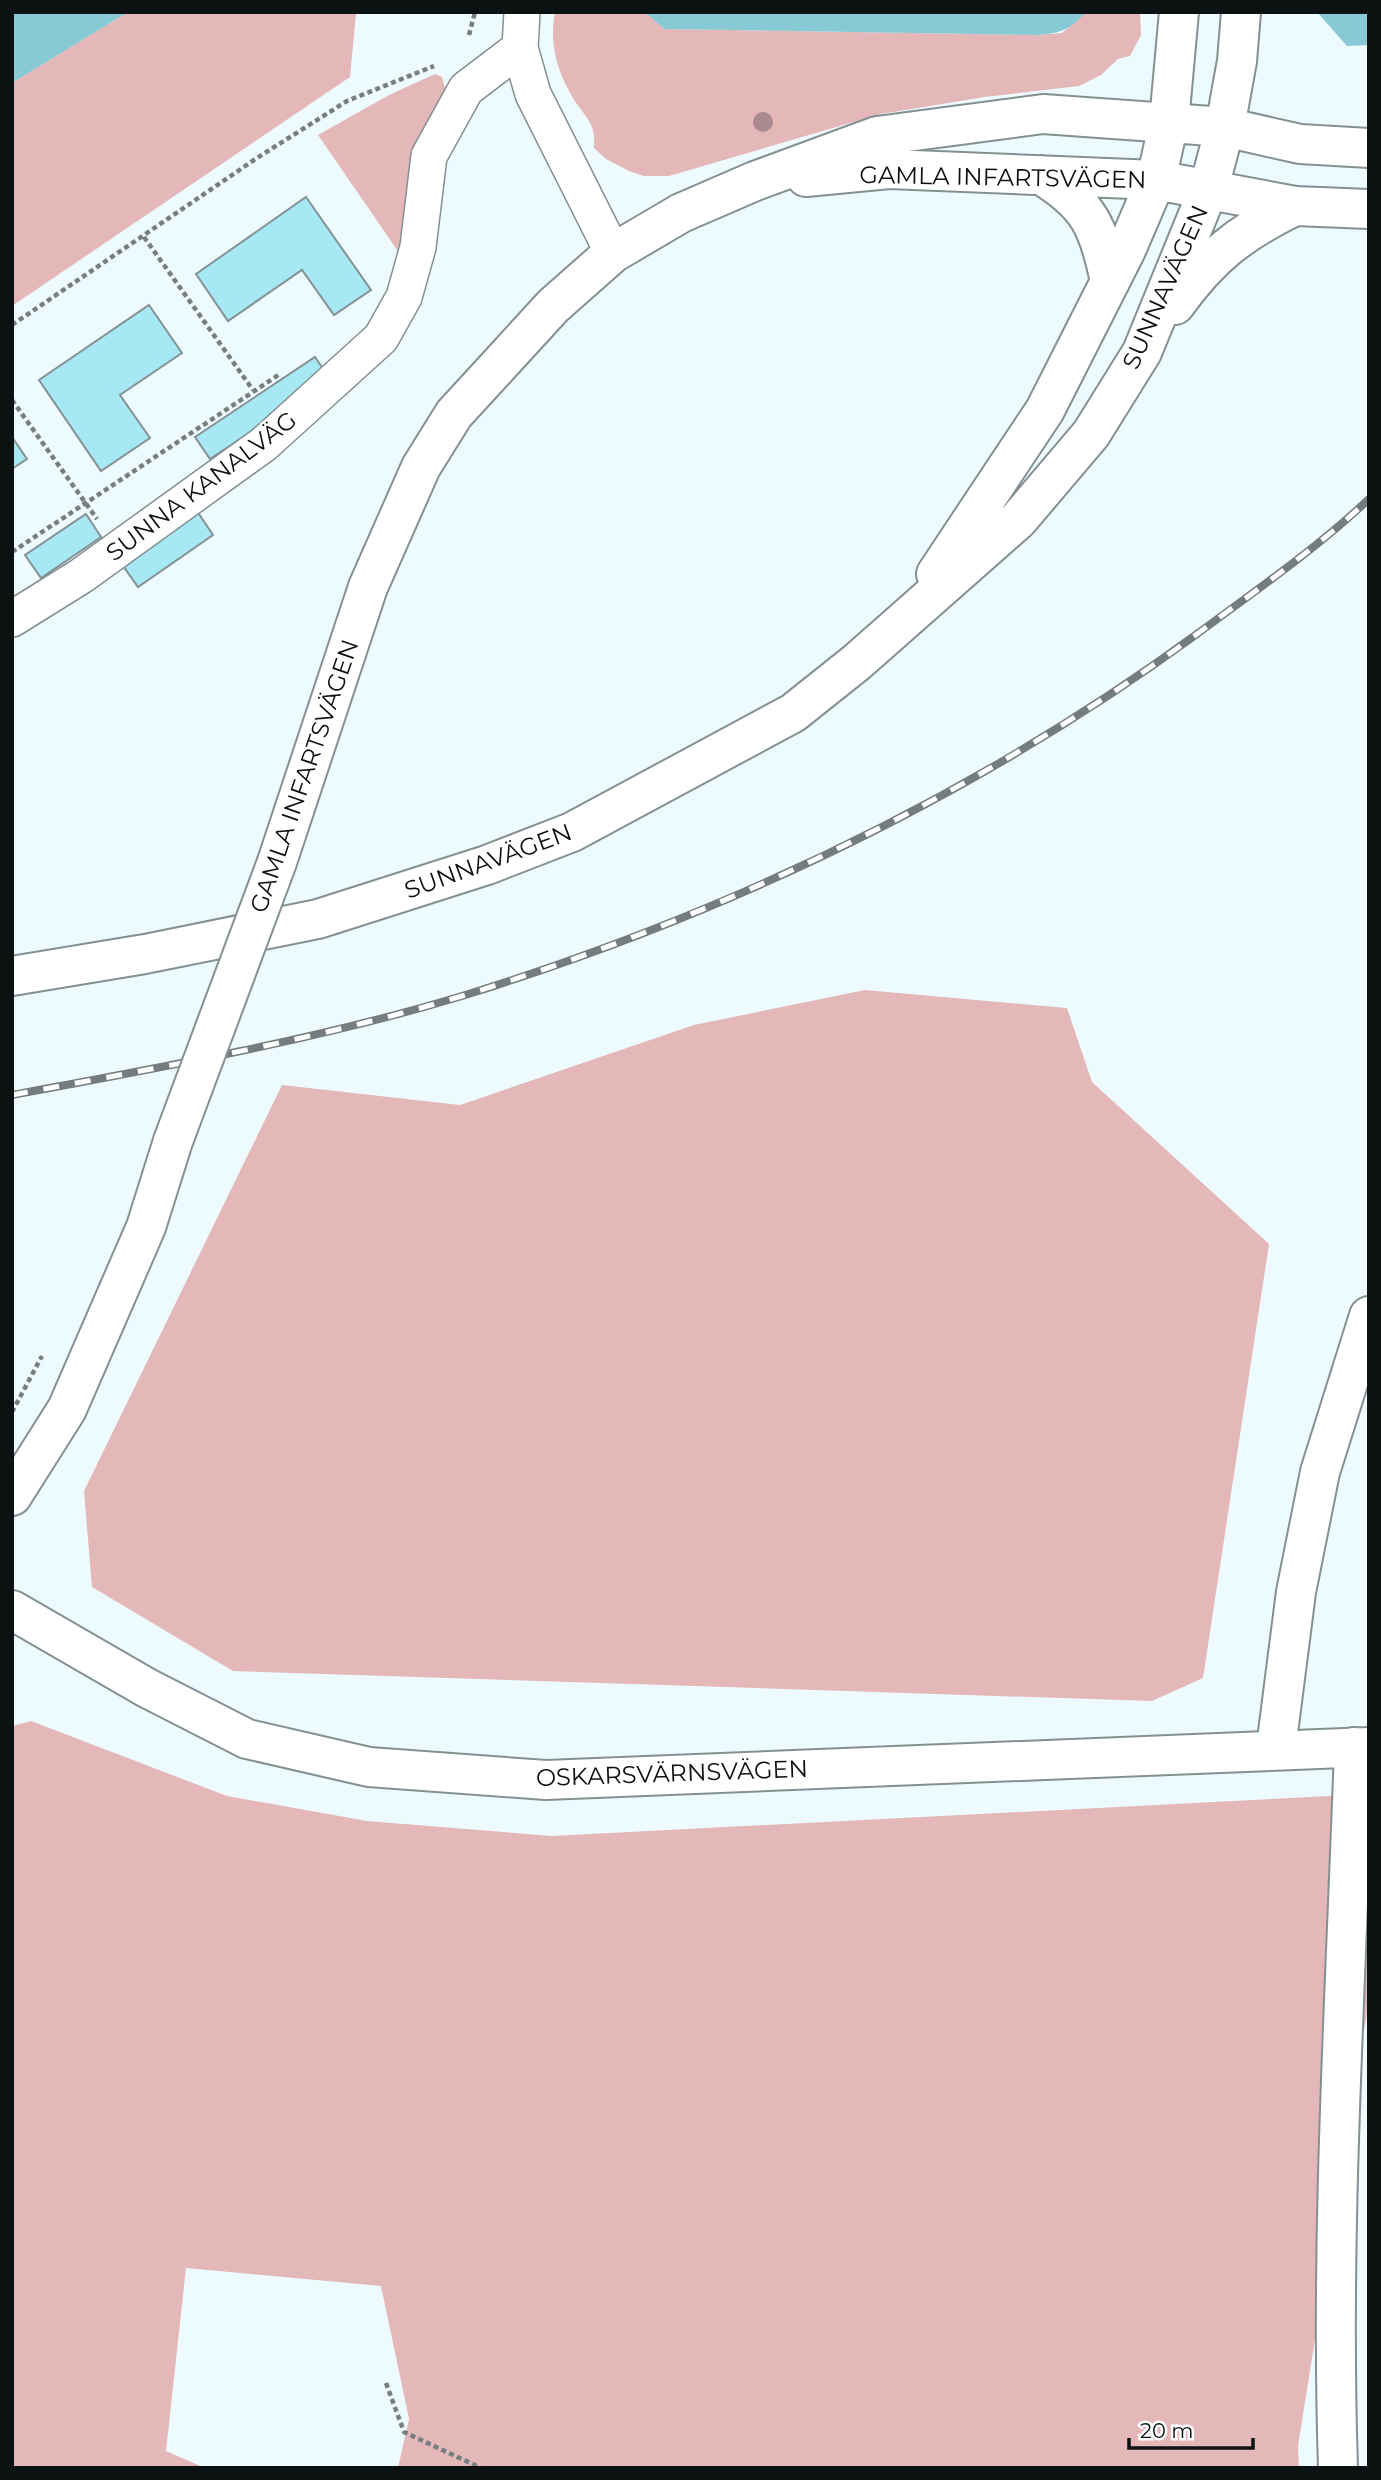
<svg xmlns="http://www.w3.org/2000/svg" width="1381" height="2480" font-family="Montserrat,sans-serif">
<rect width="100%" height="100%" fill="#eefbfe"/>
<path fill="#e4b7b9" d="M128,12L356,14L350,77L12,306V83Z
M555,12H645L664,29L1039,35L1062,33L1086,12H1140L1141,35L1130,56L1118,59L1101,75L1079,86L985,97L881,114L669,176H644L629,171L606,159L594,148C596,122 586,119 573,98C557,71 549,44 555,12Z
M435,74L442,77L445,88L402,257L318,135L389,95Z
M865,990L1067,1008L1092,1082L1269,1244L1203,1678L1152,1701L233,1671L92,1587L84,1491L282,1085L460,1105L694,1025Z
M31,1721L227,1796L367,1821L552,1836L1369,1794V2000L1298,2446L1299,2468H398L409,2419L381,2286L186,2268L166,2451L205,2468H12V1726Z"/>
<path fill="#87c9d4" d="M12,12H128L12,83Z
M645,12H1086C1071,29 1061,33 1039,35L664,29Z
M1317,12H1369V45L1347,46Z"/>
<path fill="#a6e8f4" stroke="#859194" stroke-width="2" d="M306,197L371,290L334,315L302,270L228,321L196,274Z
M149,305L182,353L120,395L150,438L101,471L39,380Z
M315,357L330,379L210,459L195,437Z
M12,437L27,459L12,469Z
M197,511L213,535L138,587L121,563Z
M86,514L101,537L41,578L25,555Z"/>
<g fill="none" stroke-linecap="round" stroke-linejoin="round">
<g stroke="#849092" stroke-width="38">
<path id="street" d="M522,12L520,48L533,94L613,253
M12,619L81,576L264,444L381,338L404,297L418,247L429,156L466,89L520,48"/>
</g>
<g stroke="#849092" stroke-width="42">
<path id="secondary" d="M1041,175C1089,204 1099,227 1110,282
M806,177L889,169L1156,180L1295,206L1369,209
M1175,305C1211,255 1240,233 1295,206
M936,574L1045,410L1126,250L1156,180L1169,122
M277,862L368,587L421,467L454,414L499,365L553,306L613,253L681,213L755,181L877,136L1043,114L1225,127L1300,144L1369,148
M12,976L145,954L318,919L487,865L572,832L793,713L857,662L1018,520L1091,434L1142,352L1209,188L1225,127
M12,1496L67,1409L146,1227L173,1141
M12,1610L147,1688L247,1739L369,1767L546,1780L1369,1747"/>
</g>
<g stroke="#849092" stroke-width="42">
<path id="highway" d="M1169,122L1179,12
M1225,127L1237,61L1241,12
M1276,1748L1296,1592L1320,1472L1369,1316
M1338,2468C1330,2227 1346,1987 1354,1747"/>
</g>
<path stroke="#767e80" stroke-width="4.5" stroke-dasharray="5 3.5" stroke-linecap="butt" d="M469,35L475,12
M144,237L253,390
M12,325L257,158L347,101L434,66
M12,400L97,519
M12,552L280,374
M12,1412L42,1356
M386,2383L404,2432L481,2468"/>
<use href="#street" stroke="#fff" stroke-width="35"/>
<use href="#secondary" stroke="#fff" stroke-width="38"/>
<use href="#highway" stroke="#fff" stroke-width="38"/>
<g stroke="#747c7e" stroke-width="8">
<path id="rail" d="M12,1095C162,1067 316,1040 462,996C724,915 975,796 1197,634C1255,591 1316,549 1369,499"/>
</g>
<use href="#rail" stroke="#fff" stroke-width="5" stroke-dasharray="16" stroke-linecap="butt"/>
<g stroke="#849092" stroke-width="42" stroke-linecap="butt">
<path id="secondary-bridge" d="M173,1141L277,862"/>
</g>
<use href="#secondary-bridge" stroke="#fff" stroke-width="38"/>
</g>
<circle fill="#ab8a90" cx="763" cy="122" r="10"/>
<g text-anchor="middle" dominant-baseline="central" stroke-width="5" stroke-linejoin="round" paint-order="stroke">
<g font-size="24" fill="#0c1111" stroke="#fff">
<text transform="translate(1003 177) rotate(1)">GAMLA INFARTSVÄGEN</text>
<text transform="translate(1165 287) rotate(-66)">SUNNAVÄGEN</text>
<text transform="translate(201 486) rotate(-37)">SUNNA KANALVÄG</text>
<text transform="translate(304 776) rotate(-71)">GAMLA INFARTSVÄGEN</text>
<text transform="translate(488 861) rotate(-20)">SUNNAVÄGEN</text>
<text transform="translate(672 1773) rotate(-2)">OSKARSVÄRNSVÄGEN</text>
</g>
</g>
<rect width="1381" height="2480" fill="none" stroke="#0c1111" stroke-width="28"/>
<path d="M1129 2438v10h124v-10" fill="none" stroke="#0c1111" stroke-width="3.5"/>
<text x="1140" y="2438" font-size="21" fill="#0c1111" stroke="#ffffff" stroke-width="5" paint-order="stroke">20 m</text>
</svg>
